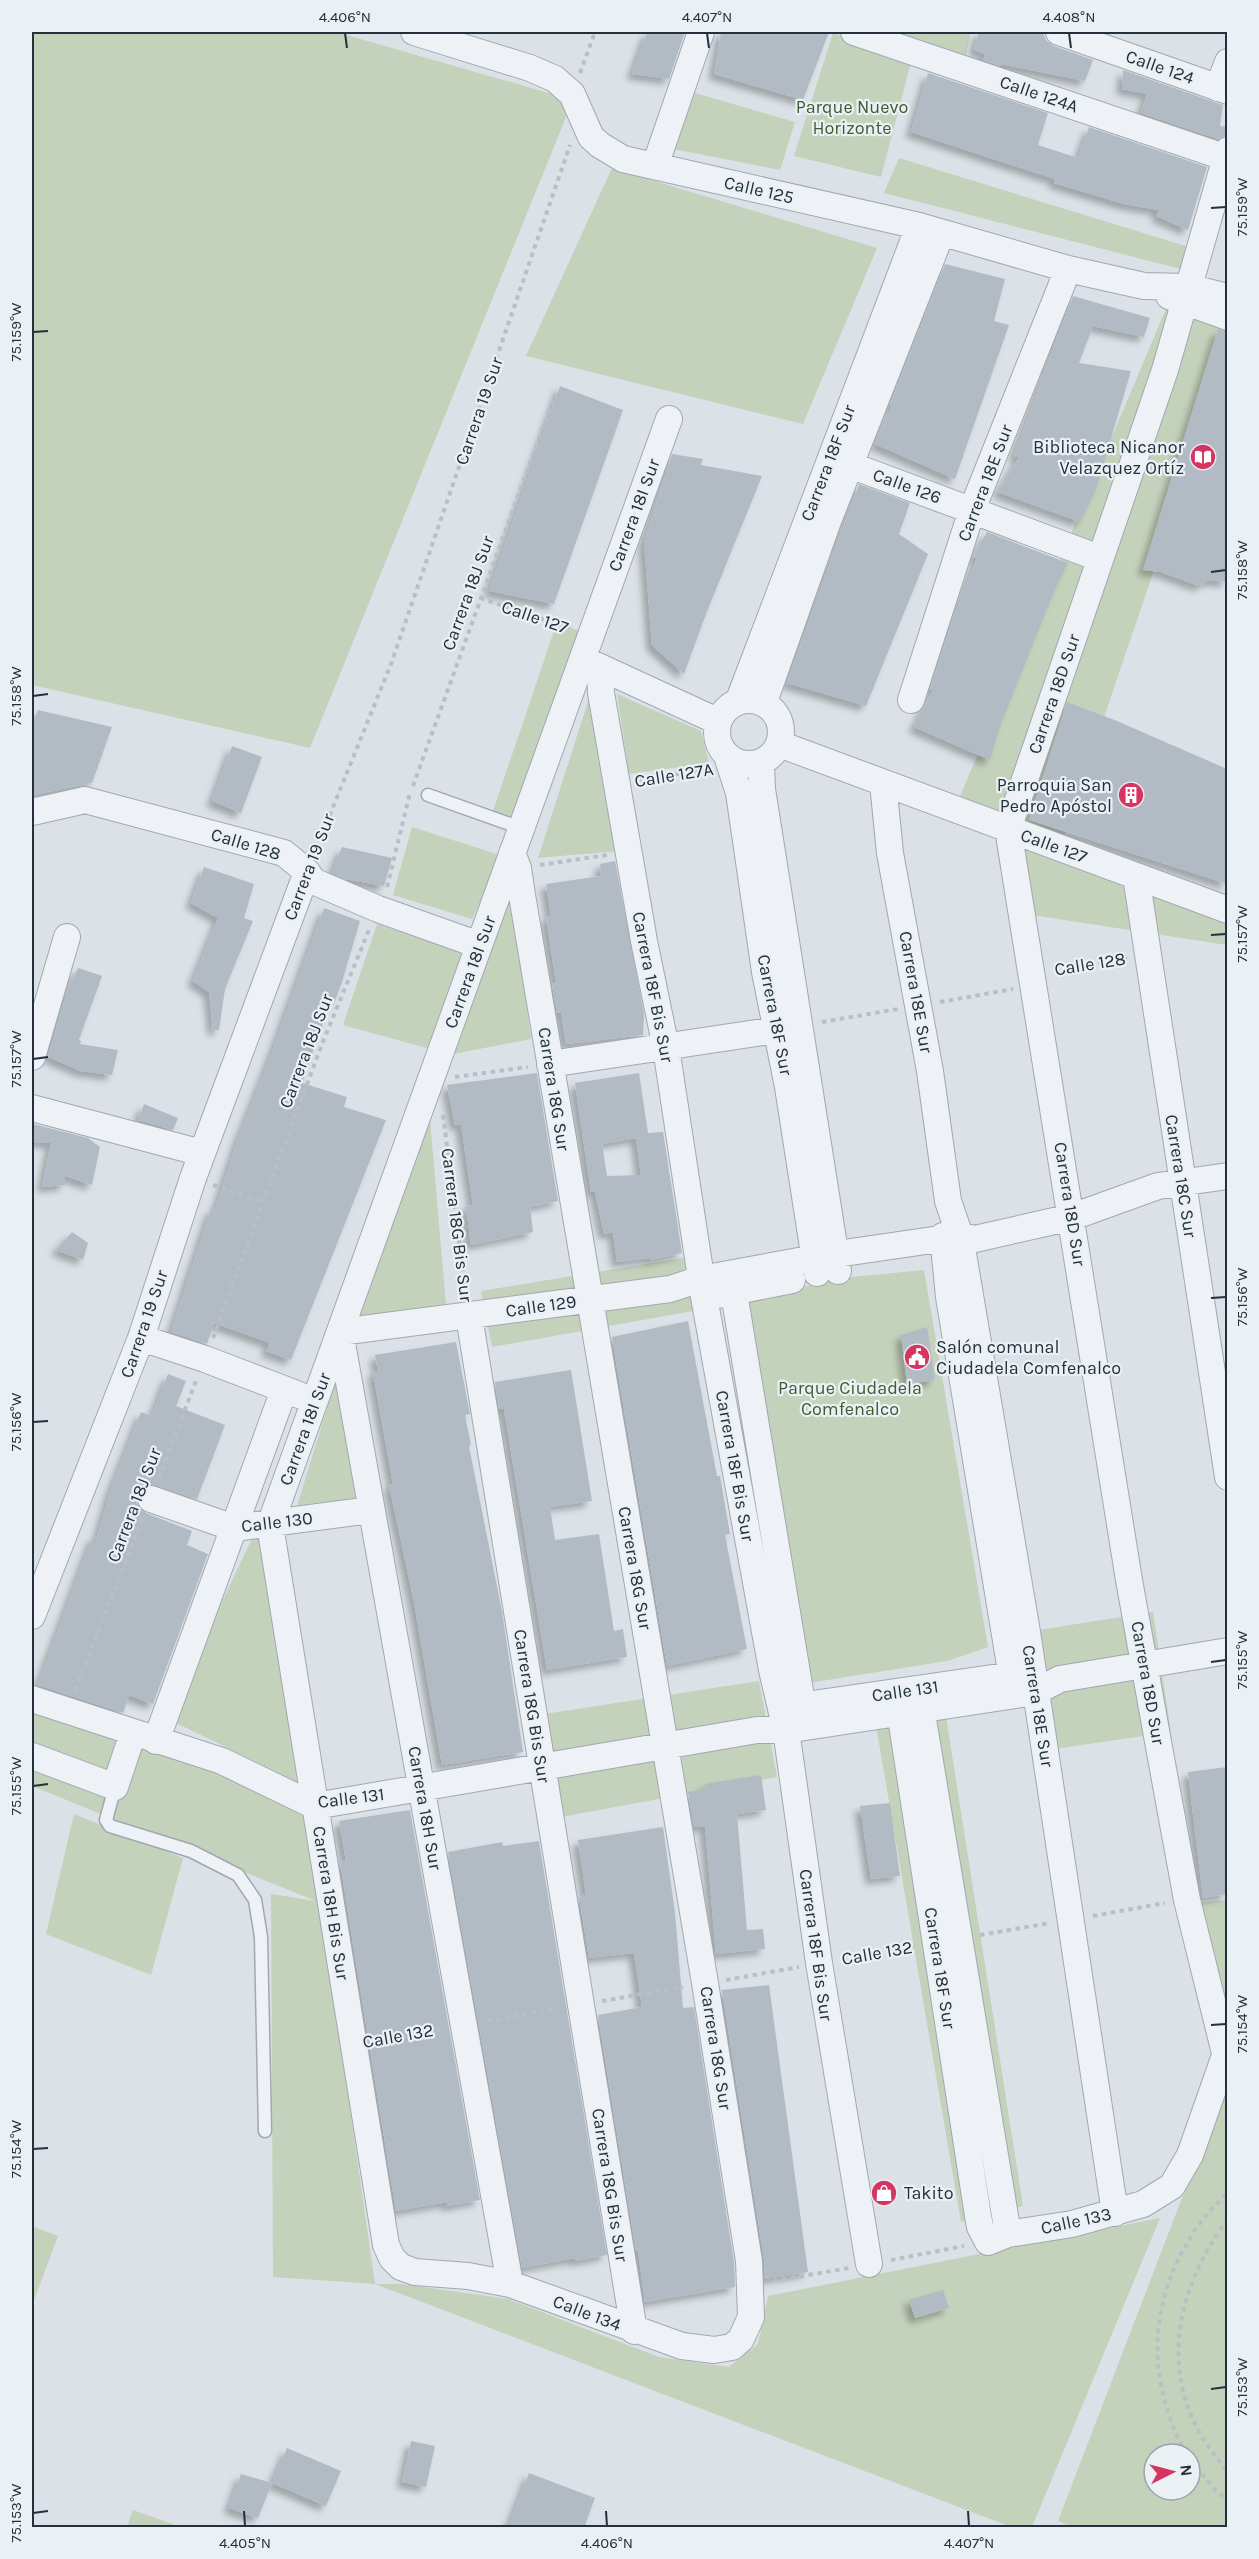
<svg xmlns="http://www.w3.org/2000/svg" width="1259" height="2559" font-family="Karla,sans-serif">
<defs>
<filter id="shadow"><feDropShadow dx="-5.5" dy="5.5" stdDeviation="3" flood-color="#0004"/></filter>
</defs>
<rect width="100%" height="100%" fill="#dbe1e7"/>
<path fill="#c4d1bb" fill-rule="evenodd" d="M32,32H336L573,100L310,748L32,685Z
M886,32H971L965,60Z
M833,33L911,62L881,177L794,156Z
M688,91L795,122L780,170L668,148Z
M899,158L1189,247L1181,269L884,193Z
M612,168L877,248L803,424L526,356Z
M1168,304L1227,320V355L1062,841L958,801Z
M557,622L587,634L520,824L492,814Z
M592,689L618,851L538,858Z
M617,694L701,731L709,763L629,774Z
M412,827L503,856L472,919L393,895Z
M1020,847L1227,920V945L1032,915Z
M511,889L531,1039L443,1056Z
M377,924L471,956L430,1049L343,1025Z
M429,1108L446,1305L359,1318Z
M695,1256L704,1309L492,1347L481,1291Z
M924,1270L988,1647L947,1661L802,1684L738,1305L831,1279Z
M341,1362L369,1505L294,1516Z
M258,1526L304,1785L166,1718Z
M1153,1612L1171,1732L1054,1749L1032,1631Z
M759,1681L777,1777L556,1818L538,1715Z
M944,1704L1023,2206L961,2222L874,1714Z
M36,1711L194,1756L308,1814L375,2284H402L508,2299L659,2357L729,2367L758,2344L768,2296L1160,2218L1032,2527H1011L375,2284L273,2277L271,1894L316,1901L32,1786V1719Z
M74,1814L183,1858L151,1975L46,1934Z
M1227,1900V2034L1195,1903Z
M1227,2091V2527L1074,2528L1058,2521L1215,2112ZM1154,2454H1190V2490H1154Z
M32,2226L58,2236L32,2306Z
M133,2510L181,2527H127Z"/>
<path fill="#b2bbc4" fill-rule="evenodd" filter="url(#shadow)" d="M647,32H685L669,79L632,74Z
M721,32H829L803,100L714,74Z
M979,32H1042L1047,41L1054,46L1093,60L1085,81L1001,64L1000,66L983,60L985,54L974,50Z
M1123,70L1223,105L1220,126L1227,127V135L1218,139L1141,113L1147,94L1122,89Z
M928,73L1048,113L1038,145L1078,158L1089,127L1207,167L1188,230L1156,216L1159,210L1124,204L1054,183L1055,179L911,132Z
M945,264L1005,279L994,321L1009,325L955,479L875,444L892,406L890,405Z
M1073,296L1150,318L1144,337L1093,326L1079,363L1131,371L1096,489L1080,522L998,492L1019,457L1014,456Z
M1218,329L1227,332V582L1209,580L1199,586L1161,572L1143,570Z
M560,386L623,410L554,604L489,591Z
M672,454L703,459L701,465L762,476L706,614L684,674L652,645L644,542Z
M859,484L910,503L899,534L928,554L866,706L787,683Z
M987,532L1068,563L1055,589L1000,726L990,760L914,727L933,690L930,689L951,625L977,558L973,557Z
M1067,702L1117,721L1227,769V884L1029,820Z
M38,710L112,727L92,783L32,795V724Z
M232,746L262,757L241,813L212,801Z
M342,847L392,858L384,886L345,879L332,873Z
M615,861L644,1013L643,1035L566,1044L561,1012L557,1013L552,984L556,983L546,917L551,916L546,884L601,876L600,864Z
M204,867L254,884L244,918L253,921L225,989L219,1030H213L209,992L193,981L218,918L191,903Z
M324,908L360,921L342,982L335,1001L331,1000L302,1083L347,1097L344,1107L386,1120L291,1360L266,1351L270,1343L214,1323L207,1344L171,1332L211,1209L215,1210L237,1142L272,1053Z
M78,968L102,976L79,1040L81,1041L80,1044L118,1050L112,1075L81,1071L48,1057L68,989Z
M537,1073L558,1201L530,1207L533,1232L471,1245L466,1206L473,1205L461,1124L455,1125L447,1085Z
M639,1073L648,1133L663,1132L682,1253L650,1260V1258L617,1262L613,1232L604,1234L595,1191L591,1192L575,1083ZM636,1138L641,1175L607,1176L602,1144Z
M144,1104L178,1118L173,1130L138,1120Z
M33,1124L88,1138L100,1147L92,1185L65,1176V1185L42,1187L51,1143L34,1142Z
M72,1232L88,1243L83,1260L56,1250Z
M688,1321L717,1476H720L730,1534L725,1535L747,1649L667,1666L612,1337Z
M927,1327L935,1380L907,1384L901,1335Z
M456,1342L470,1414L465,1415L471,1445L469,1446L502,1611L523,1752L442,1765L414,1602L389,1485L393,1484L373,1372L378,1371L375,1355Z
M571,1370L592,1501L550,1507L555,1540L599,1534L614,1631L623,1629L627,1657L547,1670L504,1409H499L495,1382Z
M168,1374L186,1381L176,1406L225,1425L197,1499L149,1484L142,1487L137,1494L136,1502L146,1513L192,1531L187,1545L208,1554L153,1704L129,1695L123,1713L38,1685L93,1536L97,1538L110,1492L141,1412L152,1416Z
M1227,1767V1894L1203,1898L1188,1772Z
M761,1775L766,1810L737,1814L747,1930L763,1929L765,1949L716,1954L705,1826L694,1827L688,1792L706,1789L705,1784Z
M890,1803L900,1876L871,1879L860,1806Z
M410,1810L480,2200L447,2206V2202L396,2211L340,1862L346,1861L339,1821Z
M663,1827L675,1913L683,2008L694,2007L734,2262L735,2287L645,2302L638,2250L636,2251L598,2015L642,2007L634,1953L589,1958L579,1897L586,1895L578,1840Z
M539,1841L607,2255L575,2261V2258L522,2268L448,1852L502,1842L503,1846Z
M769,1985L808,2272L765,2279L764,2259L722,1990Z
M943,2290L949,2308L915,2318L909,2300Z
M411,2441L435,2446L426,2487L402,2482Z
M287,2448L341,2471L326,2506L272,2483Z
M529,2473L595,2498L584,2528H508Z
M241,2474L272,2483L258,2518L229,2508Z"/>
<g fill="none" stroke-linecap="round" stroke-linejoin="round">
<g stroke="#a0a8b1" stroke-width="15">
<path id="lane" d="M428,795L521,828
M115,1787L106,1820L110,1826L191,1851L238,1875L255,1900L261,1937L265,2131"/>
</g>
<g stroke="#a0a8b1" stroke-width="28">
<path id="street" d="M414,32L530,68L555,79L572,94L591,137L600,145L623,159L919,226L1068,269L1144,286L1188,287L1228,297
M854,32L1224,157
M1059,32L1228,91
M1218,88L1228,62
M655,166L701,32
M1169,296L1228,317
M850,465L1099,558
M587,661L717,721
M600,668L601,693L644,941L666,1048L704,1297L772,1670L786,1730L819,1963L869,2264
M717 732a32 32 0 1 1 64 0a32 32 0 1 1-64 0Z
M739,700L919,226
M911,700L972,510L1068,269
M764,702L828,521L941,234
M779,744L1228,910
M727,756L739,793L765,972L788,1087L817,1273
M761,762L762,789L838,1271
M883,783L890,853L930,1071L948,1201L960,1236L1027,1632L1115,2213
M32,812L85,800L284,853L307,872L313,881L378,909L479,945
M512,853L518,868L522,895L705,1983L749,2261L751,2317L741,2339L732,2347L714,2350L682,2346L510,2284L468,2276L415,2272L401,2267L392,2258L386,2245L270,1525L669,419
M1136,876L1228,1477
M32,1057L67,937
M550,1064L777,1030
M32,1108L202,1153
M943,1236L949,1297L1015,1695
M731,1275L806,1727
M717,1295L792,1280
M469,1316L634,2331
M141,1338L205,1359L299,1395
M151,1499L234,1528L371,1510
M32,1616L141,1338L193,1178L307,872
M918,1689L1008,2234
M897,1692L978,2216L980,2227L988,2242L1008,2234L1072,2224L1143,2204L1172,2186L1190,2155L1228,2047
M32,1699L222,1761L315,1806L757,1730H786L1035,1692L1060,1679L1228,1651
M785,1708L1028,1673
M156,1741L284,1390
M32,1756L115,1787L133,1733
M1225,2053L1187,1900L1159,1747L1129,1580L1008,829L1165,370L1228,150
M510,2284L340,1332L670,1289L701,1279L837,1254L960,1236L975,1239L1072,1217L1158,1186L1228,1176"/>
</g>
<path stroke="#b9bfc5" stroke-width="4" stroke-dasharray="4.5 4.5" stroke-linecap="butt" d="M580,73L595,32
M480,598L570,628
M640,780L709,769
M413,786L555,394
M316,849L391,664L570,145
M540,865L607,855
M387,887L410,793
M1054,970L1127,959
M940,1002L1013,989
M822,1022L898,1009
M455,1077L528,1067
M443,1115L466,1295
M213,1185L263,1202
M213,1338L322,1044L369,930
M159,1478L197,1378
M75,1690L143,1518
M1093,1916L1165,1903
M980,1935L1050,1923
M842,1959L914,1947
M726,1980L799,1967
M602,2001L683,1987
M487,2021L559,2008
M375,2041L441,2029
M1228,2219C1168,2299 1156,2394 1228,2471
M891,2260L964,2246
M773,2281L849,2268
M1186,2454C1148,2383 1147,2309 1189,2240C1199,2223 1212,2206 1228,2194
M1190,2460L1217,2492L1228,2500"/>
<use href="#lane" stroke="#eef1f5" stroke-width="12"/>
<use href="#street" stroke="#eef1f5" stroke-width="26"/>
</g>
<path fill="none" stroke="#24303d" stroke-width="2" d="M345,33L347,48M707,33L709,48M1069,33L1071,48M1211,208L1226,207M33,332L48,331M1211,572L1226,570M33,696L48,694M1211,935L1226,934M33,1059L48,1057M1211,1298L1226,1297M33,1422L48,1421M1211,1662L1226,1660M33,1786L48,1784M1211,2025L1226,2024M33,2149L48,2148M1211,2389L1226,2387M244,2511L245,2526M606,2511L607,2526M968,2511L969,2526M33,2513L48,2511"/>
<defs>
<g id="library-disc" transform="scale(1.35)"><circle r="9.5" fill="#d63561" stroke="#eaf0f4"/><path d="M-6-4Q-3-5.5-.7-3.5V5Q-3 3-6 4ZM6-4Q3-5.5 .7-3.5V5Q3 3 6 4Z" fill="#fff"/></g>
<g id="building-disc" transform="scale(1.35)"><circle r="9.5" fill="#d63561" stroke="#eaf0f4"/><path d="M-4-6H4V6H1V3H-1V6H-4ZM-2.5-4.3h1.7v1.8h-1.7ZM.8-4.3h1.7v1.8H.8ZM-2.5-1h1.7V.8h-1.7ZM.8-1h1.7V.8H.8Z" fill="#fff"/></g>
<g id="civic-disc" transform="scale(1.35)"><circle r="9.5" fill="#d63561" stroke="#eaf0f4"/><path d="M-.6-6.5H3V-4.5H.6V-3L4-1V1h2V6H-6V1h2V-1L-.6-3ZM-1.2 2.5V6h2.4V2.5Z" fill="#fff"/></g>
<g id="shop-disc" transform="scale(1.35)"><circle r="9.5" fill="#d63561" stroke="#eaf0f4"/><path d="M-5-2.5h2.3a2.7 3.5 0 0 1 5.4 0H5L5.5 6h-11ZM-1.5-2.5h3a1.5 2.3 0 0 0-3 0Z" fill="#fff"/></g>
</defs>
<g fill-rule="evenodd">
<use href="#library-disc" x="1203" y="457"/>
<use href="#building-disc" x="1131" y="795"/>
<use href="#civic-disc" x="917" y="1357"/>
<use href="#shop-disc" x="884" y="2193"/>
</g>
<g text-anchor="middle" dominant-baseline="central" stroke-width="4.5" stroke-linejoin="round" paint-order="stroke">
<g font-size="18" fill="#24303d" stroke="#eaf0f4">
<text transform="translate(1160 67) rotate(19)">Calle 124</text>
<text transform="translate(1039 94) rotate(19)">Calle 124A</text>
<text transform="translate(759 190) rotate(13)">Calle 125</text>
<text transform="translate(479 411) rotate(-71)">Carrera 19 Sur</text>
<text transform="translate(828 463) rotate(-69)">Carrera 18F Sur</text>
<text transform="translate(985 483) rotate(-69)">Carrera 18E Sur</text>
<text transform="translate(907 486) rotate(20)">Calle 126</text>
<text transform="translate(634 515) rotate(-70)">Carrera 18I Sur</text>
<text transform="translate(468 593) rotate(-70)">Carrera 18J Sur</text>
<text transform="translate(535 617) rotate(19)">Calle 127</text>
<text transform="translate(1054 694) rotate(-71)">Carrera 18D Sur</text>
<text transform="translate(674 775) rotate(-9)">Calle 127A</text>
<text transform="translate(246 844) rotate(17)">Calle 128</text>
<text transform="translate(1054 846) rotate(20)">Calle 127</text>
<text transform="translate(309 867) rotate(-69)">Carrera 19 Sur</text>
<text transform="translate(1090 964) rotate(-9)">Calle 128</text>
<text transform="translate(470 972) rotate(-70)">Carrera 18I Sur</text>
<text transform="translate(653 987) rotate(79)">Carrera 18F Bis Sur</text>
<text transform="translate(916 992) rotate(80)">Carrera 18E Sur</text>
<text transform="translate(775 1015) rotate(79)">Carrera 18F Sur</text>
<text transform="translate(306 1051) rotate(-69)">Carrera 18J Sur</text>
<text transform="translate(554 1089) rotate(81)">Carrera 18G Sur</text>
<text transform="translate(1181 1176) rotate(81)">Carrera 18C Sur</text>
<text transform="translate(1070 1204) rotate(81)">Carrera 18D Sur</text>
<text transform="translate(457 1225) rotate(83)">Carrera 18G Bis Sur</text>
<text transform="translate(541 1306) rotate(-8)">Calle 129</text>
<text transform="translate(144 1324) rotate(-71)">Carrera 19 Sur</text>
<text transform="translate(305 1429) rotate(-70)">Carrera 18I Sur</text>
<text transform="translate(735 1466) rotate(80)">Carrera 18F Bis Sur</text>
<text transform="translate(134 1505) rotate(-69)">Carrera 18J Sur</text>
<text transform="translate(277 1522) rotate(-7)">Calle 130</text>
<text transform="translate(635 1568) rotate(80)">Carrera 18G Sur</text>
<text transform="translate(1148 1683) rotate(80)">Carrera 18D Sur</text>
<text transform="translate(905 1691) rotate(-8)">Calle 131</text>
<text transform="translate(532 1706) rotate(81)">Carrera 18G Bis Sur</text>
<text transform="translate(1038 1706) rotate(81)">Carrera 18E Sur</text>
<text transform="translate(351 1798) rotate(-7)">Calle 131</text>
<text transform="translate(425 1808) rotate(80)">Carrera 18H Sur</text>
<text transform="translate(331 1903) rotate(81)">Carrera 18H Bis Sur</text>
<text transform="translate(816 1945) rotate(82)">Carrera 18F Bis Sur</text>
<text transform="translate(877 1953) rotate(-10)">Calle 132</text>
<text transform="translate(940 1968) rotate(81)">Carrera 18F Sur</text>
<text transform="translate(398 2036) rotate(-10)">Calle 132</text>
<text transform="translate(716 2048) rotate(81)">Carrera 18G Sur</text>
<text transform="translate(610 2185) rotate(81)">Carrera 18G Bis Sur</text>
<text transform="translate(1076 2221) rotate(-12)">Calle 133</text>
<text transform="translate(587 2313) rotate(21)">Calle 134</text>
</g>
<g font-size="18" fill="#3d5a31" stroke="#eaf0f4">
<text x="852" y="107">Parque Nuevo<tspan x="852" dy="21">Horizonte</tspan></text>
<text x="850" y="1388">Parque Ciudadela<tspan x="850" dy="21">Comfenalco</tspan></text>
</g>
<g font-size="18" fill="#24303d" stroke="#eaf0f4" text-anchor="end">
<text x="1184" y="447">Biblioteca Nicanor<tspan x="1184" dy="21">Velazquez Ortíz</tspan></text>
<text x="1112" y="785">Parroquia San<tspan x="1112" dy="21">Pedro Apóstol</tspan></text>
<text x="936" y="1347" text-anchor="start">Salón comunal<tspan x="936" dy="21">Ciudadela Comfenalco</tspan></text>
<text x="904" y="2193" text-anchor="start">Takito</text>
</g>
</g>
<rect width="1259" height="2559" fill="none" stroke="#eaf0f4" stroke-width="66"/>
<g transform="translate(1172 2472) rotate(84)"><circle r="28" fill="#eaf0f4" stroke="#9ba3ab" stroke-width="1.5"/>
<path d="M0-4.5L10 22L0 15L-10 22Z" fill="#d63561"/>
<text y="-9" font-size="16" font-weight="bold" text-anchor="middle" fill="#24303d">N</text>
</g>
<rect x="33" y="33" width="1193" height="2493" fill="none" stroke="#24303d" stroke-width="2"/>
<g font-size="15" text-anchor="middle" fill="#24303d">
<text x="345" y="22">4.406°N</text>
<text x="707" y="22">4.407°N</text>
<text x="1069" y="22">4.408°N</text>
<text transform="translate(1242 207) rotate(-90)" y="5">75.159°W</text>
<text transform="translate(16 332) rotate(-90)" y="5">75.159°W</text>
<text transform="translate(1242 570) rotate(-90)" y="5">75.158°W</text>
<text transform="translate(16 696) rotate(-90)" y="5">75.158°W</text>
<text transform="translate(1242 934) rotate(-90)" y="5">75.157°W</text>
<text transform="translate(16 1059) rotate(-90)" y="5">75.157°W</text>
<text transform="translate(1242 1297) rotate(-90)" y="5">75.156°W</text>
<text transform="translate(16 1422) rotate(-90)" y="5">75.156°W</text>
<text transform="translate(1242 1660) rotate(-90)" y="5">75.155°W</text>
<text transform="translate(16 1786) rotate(-90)" y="5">75.155°W</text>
<text transform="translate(1242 2024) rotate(-90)" y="5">75.154°W</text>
<text transform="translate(16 2149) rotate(-90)" y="5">75.154°W</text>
<text transform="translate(1242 2387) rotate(-90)" y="5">75.153°W</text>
<text transform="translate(16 2513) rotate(-90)" y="5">75.153°W</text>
<text x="245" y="2548">4.405°N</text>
<text x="607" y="2548">4.406°N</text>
<text x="969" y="2548">4.407°N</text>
</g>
</svg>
